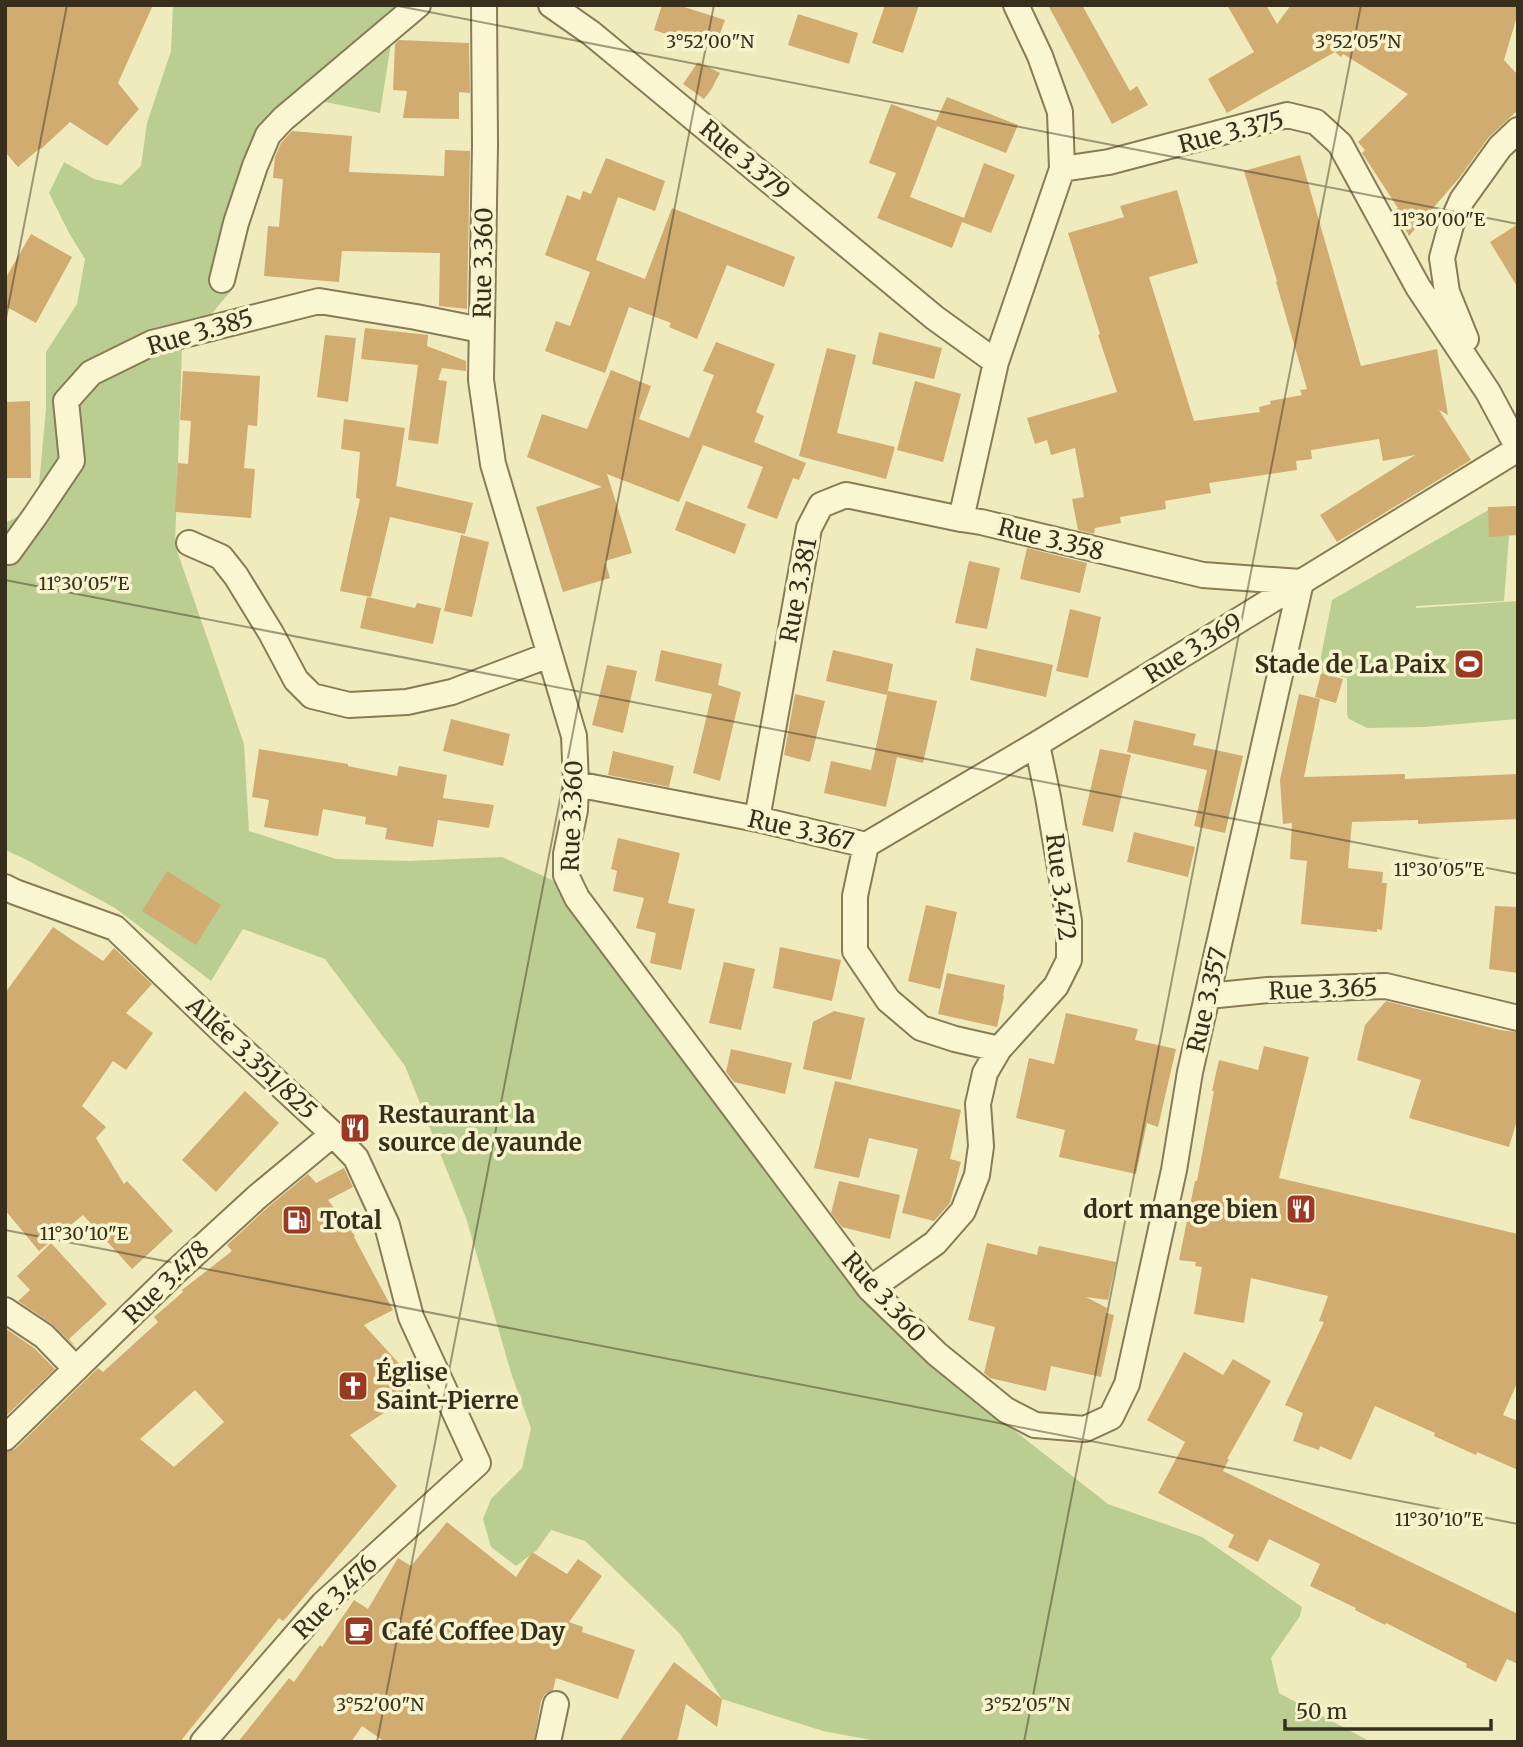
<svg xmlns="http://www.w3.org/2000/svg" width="1523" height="1747" font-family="Merriweather,serif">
<rect width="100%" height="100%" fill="#f0ebbd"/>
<path fill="#bbce91" d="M173,5H397L380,113L305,98L272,134L234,287L182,349L175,545L244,744L249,831L336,859L409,861L502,857L552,880L609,943L686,1053L888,1324L1015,1431L1108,1504L1202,1537L1302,1607L1300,1616L1271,1658L1279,1693L1371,1742H882L823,1731L722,1699L680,1634L646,1600L585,1541L551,1530L537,1550L516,1566L491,1547L483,1519L491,1499L522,1468L531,1428L512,1376L466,1218L405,1066L325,959L243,929L211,981L115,908L25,859L5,850V523L21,515L38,496L46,408V352L77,304L85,259L69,233L49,193L64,162L94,179L121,185L141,166L147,123L171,51Z
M1492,508L1494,536H1509L1504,601L1416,606V608L1518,601V719L1424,727L1367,728L1349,719L1347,714V678L1318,672L1332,600Z"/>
<path fill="#d0ac71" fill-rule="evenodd" d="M5,5H153L118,83L139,109L107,146L70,122L41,149L40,148L18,167L5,152Z
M662,5H678L725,20L714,50L654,30Z
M885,5H919L903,53L872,43Z
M1048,5H1082L1130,91L1137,86L1148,105L1112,124Z
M1227,5H1266L1277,24L1291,5H1518V13L1504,60L1518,75V110L1488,138L1460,177L1409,236L1395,210L1398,208L1364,156L1362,153L1365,150L1358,142L1408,94L1343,54L1341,57L1335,52L1227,113L1208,79L1254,52Z
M798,14L858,33L849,64L788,45Z
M399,40L469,43L470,93L459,92V119L403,118L407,91L393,90L395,44Z
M698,62L720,73L711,90L704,99L683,84Z
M947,97L1018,125L1006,153L937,126L910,197L964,218L984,163L1015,175L991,233L962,222L952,248L877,218L896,173L869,163L891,104L936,121Z
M292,131L352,136L349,172L444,176L445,150L470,151L467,309L439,306L440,253L342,251L339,282L264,276L268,226L279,227L283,179L273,178L275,157L281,143Z
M1300,155L1361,366L1437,349L1448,415L1439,410L1471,460L1337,542L1320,515L1415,455L1383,461L1379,439L1311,450L1312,459L1296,461L1297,470L1209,483L1211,493L1165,501L1166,509L1120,517L1121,523L1095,528L1094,534L1078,530L1072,499L1084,497L1075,448L1051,455L1047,440L1035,444L1027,418L1117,392L1098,335L1100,334L1068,233L1124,217L1120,206L1177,190L1198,263L1149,277L1194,421L1260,412L1259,407L1271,404L1270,401L1302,395L1300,390L1307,389L1276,282L1277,281L1244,171Z
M606,158L665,181L655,211L618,197L596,260L645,279L672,208L795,257L784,287L727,265L697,339L669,327L671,323L629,307L605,373L545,351L556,321L570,326L590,272L545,255L567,195L580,200L583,191L591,194Z
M1518,224V288L1490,242Z
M31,234L72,257L36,323L5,306V279Z
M365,328L428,335L427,346L466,361V371L442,368L438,380L447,381L438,444L408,440L418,365L361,359Z
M879,332L942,348L934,379L872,364Z
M325,335L356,338L348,402L317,397Z
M716,342L775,364L756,412L764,416L754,442L806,463L799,480L793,478L777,519L747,508L763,467L703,445L679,502L607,474L632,553L605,561L610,578L563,592L536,507L602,487L527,457L542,414L587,429L611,370L651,386L639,419L689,438L714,375L703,371Z
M827,348L856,355L837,433L895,447L886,479L799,456Z
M183,371L260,376L257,426L248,425L244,468L255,469L251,518L175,512L178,463L188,464L191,421L180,420Z
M915,381L961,394L943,462L897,450Z
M30,401L31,478H5V402Z
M344,419L405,428L396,486L473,503L465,534L390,517L371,597L340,591L360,499L356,498L360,452L341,449Z
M686,501L746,524L735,554L675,530Z
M1518,506V535L1489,537L1488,507Z
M461,535L489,542L472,617L444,611Z
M1027,548L1087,563L1080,593L1020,579Z
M969,561L1000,568L987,629L955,623Z
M367,597L415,608L417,603L441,608L433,644L360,628Z
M1070,609L1101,617L1088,678L1056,671Z
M976,648L1053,665L1046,697L970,680Z
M661,650L722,664L718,685L741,692L720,781L693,773L712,694L655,681Z
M833,650L893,664L887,695L826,681Z
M607,665L637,671L623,733L592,725Z
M1321,673L1343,679L1336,703L1315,697Z
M888,691L937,701L923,763L897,757L886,807L824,793L831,761L871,770Z
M795,694L825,701L810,762L784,755Z
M1299,694L1320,699L1304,777L1405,774V779L1518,774V819L1418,824V820L1352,822L1348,868L1383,872L1382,883H1387L1382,930L1377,929V932L1301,924L1307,861L1290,859L1292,823L1283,824L1280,780Z
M451,719L510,734L503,766L443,751Z
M1134,720L1196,734L1193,745L1243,756L1225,833L1194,826L1207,770L1127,752Z
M259,749L348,764V766L397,776L399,766L447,775L443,798L494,805L489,828L438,820L433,847L385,839L387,828L365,824L366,817L323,809L318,836L264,827L269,800L252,797Z
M1100,749L1131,755L1113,832L1082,825Z
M613,751L674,766L669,787L608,775Z
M1134,832L1195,847L1188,877L1127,862Z
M618,838L680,853L668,903L695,909L681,970L650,963L656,933L636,928L644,898L613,891L617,871L611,869Z
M167,871L221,905L196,945L142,911Z
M926,905L957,912L940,989L908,981Z
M1495,906L1518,907V973L1489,969Z
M53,927L103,961L114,948L152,984L126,1013L153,1033L126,1070L113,1061L82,1106L106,1127L96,1138L124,1184L127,1181L173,1231L132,1269L83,1215L39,1251L5,1210V993Z
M780,947L841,960L832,1001L773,988Z
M724,962L755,969L741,1030L709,1023Z
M947,973L1005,985L1003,996H1004L997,1027L938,1014Z
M1386,1001L1500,1030L1518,1032V1117L1509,1147L1409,1118L1421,1080L1357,1060L1365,1025Z
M834,1011L865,1018L851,1080L803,1069L813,1022Z
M1066,1013L1138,1029L1135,1040L1176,1049L1158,1127L1147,1123L1136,1174L1059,1157L1065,1130L1016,1118L1029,1058L1054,1064Z
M1264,1046L1309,1057L1279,1178L1518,1234V1381L1503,1415L1518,1421V1470L1477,1452L1476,1455L1434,1436L1435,1433L1375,1406L1351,1460L1320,1446L1319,1450L1293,1441L1303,1413L1285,1405L1324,1322L1319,1321L1328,1296L1251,1278L1244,1323L1194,1314L1202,1267L1195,1266L1196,1262L1179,1260L1195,1181H1197L1214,1091H1212L1219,1060L1258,1070Z
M731,1049L792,1063L785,1094L734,1082L726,1072Z
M835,1081L961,1110L950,1159L961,1162L950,1203L934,1221L902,1213L918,1149L869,1138L859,1178L814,1168Z
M245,1091L279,1123L216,1192L182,1160Z
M344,1168L353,1187L328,1200L355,1236L354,1237L393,1310L364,1325L415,1381L382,1410L384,1413L350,1435L397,1486L287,1617L283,1621L279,1618L180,1742H5V1452L15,1449L98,1368L103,1372L158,1322L154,1317L183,1292L182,1290L232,1251L227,1245L267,1208L308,1174L316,1183ZM195,1390L224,1422L174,1467L140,1439Z
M839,1181L900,1195L890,1239L842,1227L831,1213Z
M51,1243L107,1304L69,1339L76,1348L52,1324L18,1301L30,1290L17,1276Z
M987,1243L1037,1255L1039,1246L1116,1262L1108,1300L1086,1297L1107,1308L1106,1313L1114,1315L1101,1377L1051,1366L1046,1391L990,1378L984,1373L995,1327L968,1320Z
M5,1328L34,1348L55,1369L5,1417Z
M1184,1352L1223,1375L1233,1359L1271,1381L1227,1459H1229L1223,1471L1518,1614V1664L1507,1659L1496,1682L1466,1667L1467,1664L1386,1623L1385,1625L1355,1610L1356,1608L1310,1586L1320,1564L1269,1539L1258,1562L1228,1547L1234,1535L1158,1493L1185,1442L1147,1420Z
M447,1522L516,1577L532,1552L567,1574L578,1559L602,1576L569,1622L583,1627L582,1632L635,1650L618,1699L556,1678L553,1690L545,1694L541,1701L534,1742H385L362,1726L351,1742H238L289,1678L294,1682L320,1645L322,1647L354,1600L368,1609L398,1558L411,1566Z
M674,1662L722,1699L717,1727L686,1704L677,1742H619Z"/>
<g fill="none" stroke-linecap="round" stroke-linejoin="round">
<g stroke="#887b56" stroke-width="28">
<path id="street" d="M484,5L485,145L481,380L493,464L574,736L576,784L575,810L566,854V875L577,898L870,1289L937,1354L1006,1410L1035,1425L1085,1429L1111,1417L1127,1384L1174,1170L1190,1072L1301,582L1203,575L981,522L961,519L996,362L1062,169
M551,5L591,33L935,318L996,362
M1016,5L1040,56L1060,112L1062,169L1109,162L1287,115L1316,122L1340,144L1418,287L1488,392L1518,448
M222,280L236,223L255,166L268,135L283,119L418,5
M1466,339L1447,292L1442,258L1451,225L1462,200L1500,147L1518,130
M189,543L221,557L236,576L271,633L296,680L312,696L349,705L407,702L452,692L549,655
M5,552H9L35,516L72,461L66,401L91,373L152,343L319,301L416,317L481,330
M576,784L757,819L866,845L855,896V951L888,1000L921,1028L955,1039L999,1049L985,1073L978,1104L981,1146L977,1175L963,1211L935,1243L870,1289
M757,819L809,528L821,505L846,495L961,519
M866,845L1037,744L1518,449
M5,887L15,892L115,928L222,1031L333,1134L356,1158L387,1225L411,1317L478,1463L323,1604L203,1742
M1208,996L1268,990L1386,986L1518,1018
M999,1049L1056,986L1069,960V921L1048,797L1037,744
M5,1310L44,1336L76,1369
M5,1438L174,1273L257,1197L333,1134
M548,1742L556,1704"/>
</g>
<use href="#street" stroke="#faf6d1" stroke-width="24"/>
</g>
<path fill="none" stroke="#372e1b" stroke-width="2" stroke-opacity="0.45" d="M393,5L1518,224M5,323L67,5M5,580L1518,874M5,1230L1518,1524M377,1742L714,5M1024,1742L1361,5"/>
<defs>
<g id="stadium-square" transform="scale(1.575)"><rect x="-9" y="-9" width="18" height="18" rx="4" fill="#9a3a23" stroke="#f7f3cd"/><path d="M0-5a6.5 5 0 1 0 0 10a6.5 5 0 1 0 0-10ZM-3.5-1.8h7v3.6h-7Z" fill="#fff"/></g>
<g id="restaurant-square" transform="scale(1.575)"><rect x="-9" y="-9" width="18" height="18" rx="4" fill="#9a3a23" stroke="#f7f3cd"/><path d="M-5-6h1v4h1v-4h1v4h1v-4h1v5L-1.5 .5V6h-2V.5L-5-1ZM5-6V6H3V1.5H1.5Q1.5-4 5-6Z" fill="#fff"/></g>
<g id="fuel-square" transform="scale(1.575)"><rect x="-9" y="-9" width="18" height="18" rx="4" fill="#9a3a23" stroke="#f7f3cd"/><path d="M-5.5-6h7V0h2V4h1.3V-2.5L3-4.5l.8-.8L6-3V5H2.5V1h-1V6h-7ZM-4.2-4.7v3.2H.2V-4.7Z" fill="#fff"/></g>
<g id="church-square" transform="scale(1.575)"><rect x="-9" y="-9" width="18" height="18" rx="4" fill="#9a3a23" stroke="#f7f3cd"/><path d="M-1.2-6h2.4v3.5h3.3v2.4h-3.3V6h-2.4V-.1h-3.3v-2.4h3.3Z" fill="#fff"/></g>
<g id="cafe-square" transform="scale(1.575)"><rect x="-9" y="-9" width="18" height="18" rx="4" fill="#9a3a23" stroke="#f7f3cd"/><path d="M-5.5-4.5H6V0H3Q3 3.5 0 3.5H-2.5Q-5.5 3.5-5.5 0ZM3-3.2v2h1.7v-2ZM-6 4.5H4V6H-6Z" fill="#fff"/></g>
</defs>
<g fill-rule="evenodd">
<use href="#stadium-square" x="1469" y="664"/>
<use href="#restaurant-square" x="355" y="1128"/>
<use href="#restaurant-square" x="1301" y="1209"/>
<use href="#fuel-square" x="297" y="1220"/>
<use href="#church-square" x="353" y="1386"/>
<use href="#cafe-square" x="359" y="1631"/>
</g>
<g text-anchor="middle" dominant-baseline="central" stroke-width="7" stroke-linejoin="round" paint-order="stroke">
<g font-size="24" fill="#372e1b" stroke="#f7f3cd">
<text transform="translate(1231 132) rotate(-14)">Rue 3.375</text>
<text transform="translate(745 160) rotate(40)">Rue 3.379</text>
<text transform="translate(483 263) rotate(-89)">Rue 3.360</text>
<text transform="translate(200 332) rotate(-16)">Rue 3.385</text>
<text transform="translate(1051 539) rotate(14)">Rue 3.358</text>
<text transform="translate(798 590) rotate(-79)">Rue 3.381</text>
<text transform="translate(1193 648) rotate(-32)">Rue 3.369</text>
<text transform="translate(572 816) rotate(-88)">Rue 3.360</text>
<text transform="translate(801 830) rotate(13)">Rue 3.367</text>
<text transform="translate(1061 887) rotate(83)">Rue 3.472</text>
<text transform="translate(1323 989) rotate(-2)">Rue 3.365</text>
<text transform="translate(1207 1000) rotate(-77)">Rue 3.357</text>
<text transform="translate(252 1058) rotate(43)">Allée 3.351/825</text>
<text transform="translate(166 1282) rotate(-44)">Rue 3.478</text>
<text transform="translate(884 1297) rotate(48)">Rue 3.360</text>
<text transform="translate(335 1597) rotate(-45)">Rue 3.476</text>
</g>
<g font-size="24" font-weight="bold" fill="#372e1b" stroke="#f7f3cd" text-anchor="start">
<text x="1446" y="664" text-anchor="end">Stade de La Paix</text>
<text x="378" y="1114">Restaurant la<tspan x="378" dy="28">source de yaunde</tspan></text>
<text x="1278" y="1209" text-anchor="end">dort mange bien</text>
<text x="320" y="1220">Total</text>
<text x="376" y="1372">Église<tspan x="376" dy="28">Saint-Pierre</tspan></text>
<text x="382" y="1631">Café Coffee Day</text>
</g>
</g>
<g font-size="18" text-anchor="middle" fill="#372e1b" stroke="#f7f3cd" stroke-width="7" stroke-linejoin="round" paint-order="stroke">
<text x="710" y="48">3°52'00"N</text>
<text x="1358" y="48">3°52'05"N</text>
<text x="1439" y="226">11°30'00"E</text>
<text x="84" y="590">11°30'05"E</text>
<text x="1439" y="876">11°30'05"E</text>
<text x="84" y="1240">11°30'10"E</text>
<text x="1439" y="1526">11°30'10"E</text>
<text x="380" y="1711">3°52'00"N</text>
<text x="1027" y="1711">3°52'05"N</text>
</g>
<rect width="1523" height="1747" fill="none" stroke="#372e1b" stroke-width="14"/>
<path d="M1285 1719v10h206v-10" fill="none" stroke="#372e1b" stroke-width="3.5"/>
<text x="1296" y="1719" font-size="21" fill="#372e1b" stroke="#f7f3cd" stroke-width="5" paint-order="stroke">50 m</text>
</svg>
